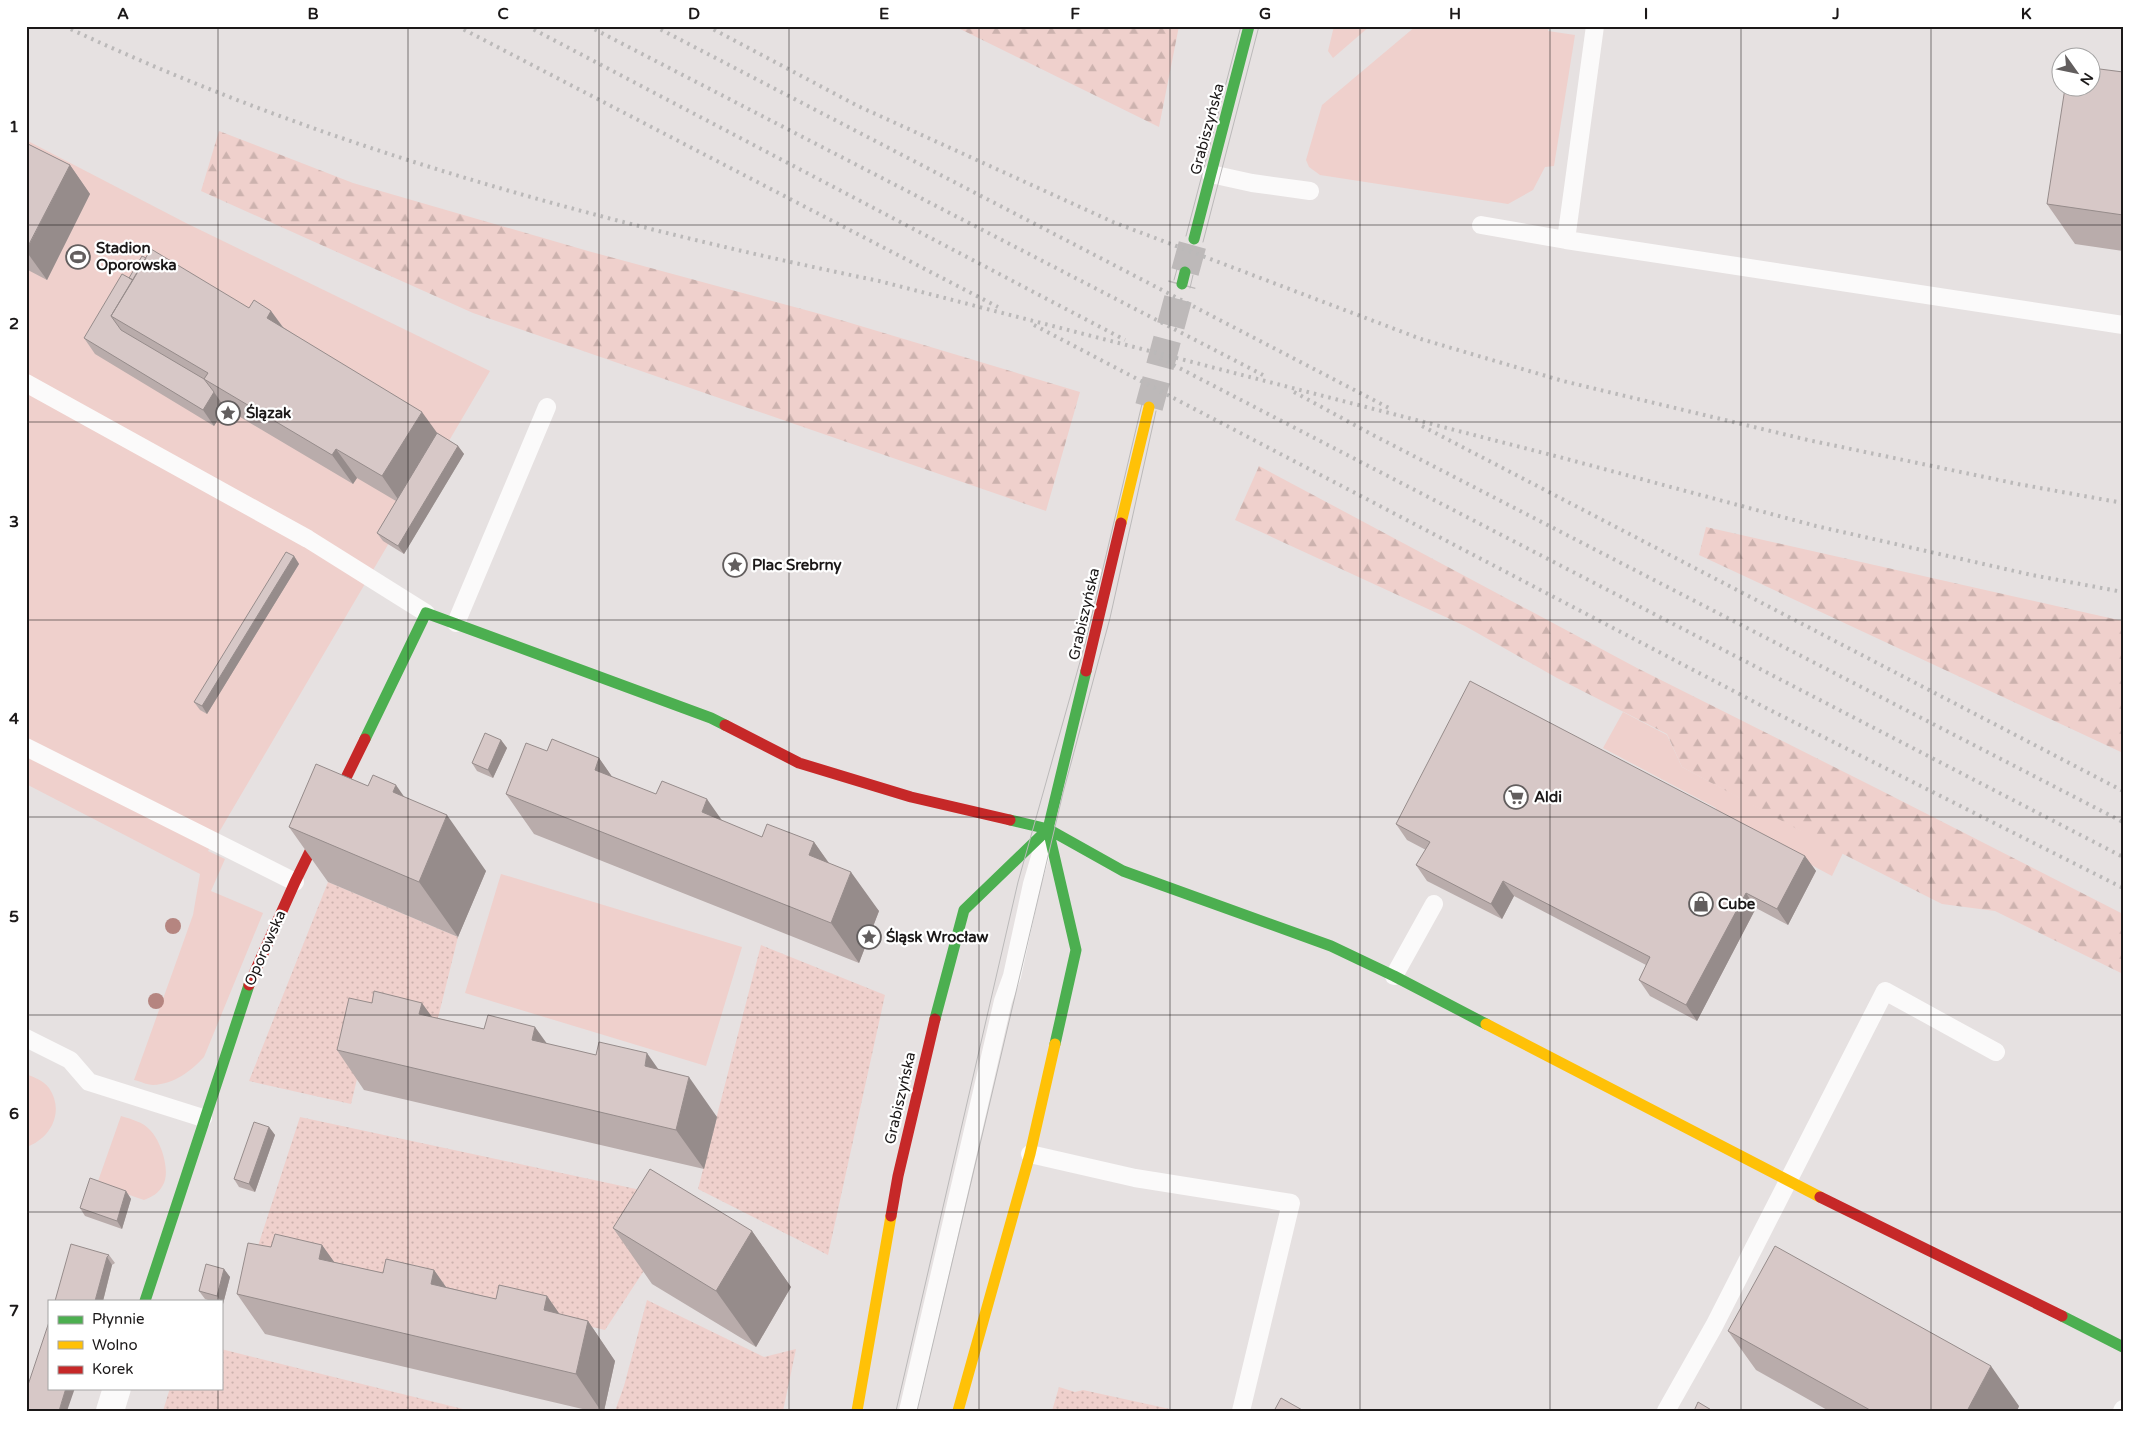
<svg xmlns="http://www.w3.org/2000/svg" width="2149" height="1437" font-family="'Varela Round',sans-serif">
<defs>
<pattern id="forest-firs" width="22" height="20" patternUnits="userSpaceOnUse" patternTransform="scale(1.25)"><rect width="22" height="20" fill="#efd0cc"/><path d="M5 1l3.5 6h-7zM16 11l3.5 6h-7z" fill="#ccb2ae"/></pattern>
<pattern id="park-dots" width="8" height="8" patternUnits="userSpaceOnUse" patternTransform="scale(1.25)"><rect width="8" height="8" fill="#efd0cc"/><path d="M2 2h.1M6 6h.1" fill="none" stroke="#ccb2ae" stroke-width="1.8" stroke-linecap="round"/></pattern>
</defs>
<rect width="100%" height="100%" fill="#e6e1e1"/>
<path fill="#efd0cc" d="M1334,26H1370L1333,58L1328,51Z
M1416,26H1550L1548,31L1575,35L1554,166L1545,167L1533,190L1508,204L1320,175L1309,167L1306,160L1322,105Z
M26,140L186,223L490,371L208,851L225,859L211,891L263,913L204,1057C191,1071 174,1084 153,1085C147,1085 140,1081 134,1080L193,915L200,874L26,784Z
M1623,712L1667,735L1682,767L1843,853L1832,876L1714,813L1716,808L1603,748Z
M501,874L742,947L706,1066L465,993Z
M26,1074C34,1077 44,1081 49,1088C65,1111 51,1139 26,1147Z
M121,1116C131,1119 143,1122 150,1130C161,1141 171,1171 163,1185C159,1193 152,1197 144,1200L97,1184Z"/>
<path fill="url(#forest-firs)" d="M954,26H1179L1159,127Z
M219,131L353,183L588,251L824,315L1080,392L1046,511L473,313L201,191Z
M1259,466L1637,668L1880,790L2123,914V974L1995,911L1942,904L1845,855L1682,767L1667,734L1557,678L1465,626L1235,520Z
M1706,527L2123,621V753L1699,555Z"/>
<path fill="url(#park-dots)" d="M328,882L458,937L436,1026L373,1012L351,1104L249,1081Z
M761,945L885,995L828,1255L698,1189Z
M300,1117L650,1192L683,1211L605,1330L257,1249Z
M647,1300L764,1357L796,1349L783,1411H615L624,1386Z
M221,1349L471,1411H163L170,1388H221Z
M1059,1387L1075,1392L1083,1390L1179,1411H1052Z"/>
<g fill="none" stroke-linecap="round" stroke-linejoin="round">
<path stroke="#bdb9b9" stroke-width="28" stroke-dasharray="28 14" stroke-linecap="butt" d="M1185,272L1194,239
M1149,407L1182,284"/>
<path stroke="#fbfafa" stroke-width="18" d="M1595,26L1566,240L2123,325
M1211,174L1252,183L1310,191
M1481,225L1566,240
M26,383L308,539L426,613
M456,623L547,407
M26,747L295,882
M1394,976L1434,904
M26,1038L70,1060L89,1082L203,1118
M1030,1154L1135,1178L1291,1203L1241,1411
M908,1411L1003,1001L1012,976L1032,884L1047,833
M1666,1411L1714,1326L1885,991L1996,1052
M2122,1411L2123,1409"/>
<path stroke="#fbfafa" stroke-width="28" d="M110,1411L117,1388"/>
<path stroke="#4caf50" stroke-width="11" d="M1194,239L1249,26
M1182,284L1185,272
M365,739L426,613L711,718L725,725
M1010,820L1048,829L1123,871L1331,946L1394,976L1486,1024
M935,1019L964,910L1048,829
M1055,1044L1076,950L1048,829L1086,671
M145,1301L249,985
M2062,1316L2123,1347"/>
<path stroke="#ffc107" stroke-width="11" d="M1121,523L1149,407
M1486,1024L1820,1197
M857,1411L891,1216
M958,1411L1030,1154L1055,1044"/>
<path stroke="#c62828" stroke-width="11" d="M1086,671L1121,523
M725,725L799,763L911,797L1010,820
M249,985L295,882L365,739
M1820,1197L2062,1316
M891,1216L898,1176L935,1019"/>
<path stroke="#bbb9b9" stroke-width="1" d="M1186,236L1241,26
M1203,242L1259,26
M1174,280L1177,269
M1190,288L1193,275
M896,1411L1018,882L1085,644L1142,404
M917,1411L1063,793L1110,618L1156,411"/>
<path stroke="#bbb9b9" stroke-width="4" stroke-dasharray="2.5 5" stroke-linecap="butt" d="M64,26C323,148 600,223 879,281L1563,458L1816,526L2032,575L2123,592
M457,26L998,307
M527,26L1125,340
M588,26L1263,375
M654,26L1389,408
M707,26L858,106L1113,222L1421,339L1563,381L1808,440L2018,484L2123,503
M1034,325L1766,708L2123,888
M1160,358L2123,857
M1294,392L1373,435L2123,822
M1422,426L2123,791"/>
</g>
<g fill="#b58580">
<circle cx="173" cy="926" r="8"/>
<circle cx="156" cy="1001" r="8"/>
</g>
<path fill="#b9acab" d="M2123,72V251L2075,244L2047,204Z
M26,143L70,165L90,194L47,280L26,269Z
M146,258L249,308L271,311L283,327L437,433L458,446L464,454L404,554L383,541L377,533L396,501L357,478L353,484L225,408L214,426L95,354L84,338L129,278Z
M294,556L299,564L207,714L200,710L194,702Z
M501,740L507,748L493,778L477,771L472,763Z
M547,751L599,758L612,777L762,837L814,842L829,863L879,911L859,963L534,834L506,794Z
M368,786L404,797L486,871L458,937L328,882L289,827Z
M1396,824L1805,856L1816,871L1788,925L1756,908L1697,1021L1650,996L1639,980L1646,965L1514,896L1502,919L1427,881L1416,865L1426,850L1407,840Z
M433,1017L659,1070L717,1117L704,1169L364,1090L337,1050Z
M269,1127L275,1135L255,1192L239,1187L234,1179Z
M126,1191L131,1199L122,1229L85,1216L80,1208Z
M613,1228L752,1231L791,1287L756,1347L652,1284Z
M322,1245L334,1262L383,1273L434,1270L446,1287L496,1299L547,1296L559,1314L588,1321L615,1361L604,1411H591L265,1334L237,1294L271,1247Z
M109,1255L115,1263L112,1265L103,1301H55Z
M224,1269L230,1277L223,1304L221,1303V1301H211L205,1299L199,1291Z
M1728,1331L2019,1406L2017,1411H1829L1756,1370Z"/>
<path fill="#968c8b" d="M70,165L90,194L47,280L26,251Z
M271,311L292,340L267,318Z
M214,392L225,408L214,426L203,410Z
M422,412L443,441L402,505L382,476Z
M458,446L464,454L404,554L398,546Z
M336,449L357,478L353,484L332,455Z
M294,556L299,564L207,714L202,706Z
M501,740L507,748L493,778L488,770Z
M599,758L627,798L595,770Z
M396,785L435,841L393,792Z
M707,799L735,839L702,812Z
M447,815L486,871L458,937L419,882Z
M814,842L842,882L809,855Z
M1805,856L1816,871L1788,925L1777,909Z
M851,872L879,911L859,963L831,923Z
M1503,881L1514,896L1502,919L1491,904Z
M1746,893L1756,908L1697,1021L1686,1005Z
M422,1003L450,1042L419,1014Z
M535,1027L563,1066L532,1040Z
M647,1053L675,1093L645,1066Z
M689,1077L717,1117L704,1169L676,1130Z
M269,1127L275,1135L255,1192L249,1184Z
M126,1191L131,1199L122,1229L117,1221Z
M752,1231L791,1287L756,1347L716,1291Z
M322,1245L350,1284L319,1259Z
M107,1257L112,1265L103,1301H95Z
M224,1269L230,1277L223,1304L217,1296Z
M434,1270L462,1310L431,1284Z
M547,1296L575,1336L544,1310Z
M588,1321L615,1361L604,1411H601L576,1374Z
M1991,1366L2019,1406L2017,1411H1967Z
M66,1388H75L67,1411H59Z"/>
<path fill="#d7c8c7" stroke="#968c8b" d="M2092,68L2123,72V215L2047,204L2065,88H2092Z
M26,143L70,165L26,250Z
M151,249L249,308L254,300L271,311L267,318L422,412L382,476L336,449L332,455L204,379L208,373L111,316Z
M142,256L146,258L133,280L129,278Z
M122,274L133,280L111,316L121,330L204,379L214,392L203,410L84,338Z
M437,433L458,446L398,546L377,533Z
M286,552L294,556L202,706L194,702Z
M1470,681L1805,856L1777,909L1746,893L1686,1005L1639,980L1650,957L1503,881L1491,904L1416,865L1430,842L1396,824Z
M485,733L501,740L488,770L472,763Z
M552,739L599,758L595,770L656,794L662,781L707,799L702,812L762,837L767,824L814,842L809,855L851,872L831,923L506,794L526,743L547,751Z
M316,764L368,786L373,775L396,785L393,792L447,815L419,882L289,827Z
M374,991L422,1003L419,1014L484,1029L488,1015L535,1027L532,1040L575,1050L596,1055L599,1042L647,1053L645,1066L689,1077L676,1130L337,1050L349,998L372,1003Z
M254,1122L269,1127L249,1184L234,1179Z
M650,1169L752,1231L716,1291L613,1228Z
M90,1178L126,1191L117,1221L80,1208Z
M275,1234L322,1245L319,1259L383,1273L386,1259L434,1270L431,1284L474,1294L496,1299L499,1285L547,1296L544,1310L588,1321L576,1374L237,1294L248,1243L271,1247Z
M71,1244L109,1255L107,1257L95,1301H55Z
M1775,1246L1991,1366L1967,1411H1870V1410L1728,1331Z
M206,1264L224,1269L217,1296L199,1291Z
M49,1322V1388H66L59,1411H26V1391Z
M1281,1398L1304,1411H1274Z
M1698,1402L1713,1411H1694Z"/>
<path fill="none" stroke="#1b1818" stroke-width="1" stroke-opacity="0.55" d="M218,26V1301M408,26V1411M599,26V1411M789,26V1411M979,26V1411M1170,26V1411M1360,26V1411M1550,26V1411M1741,26V1411M1931,26V1411M26,225H2123M26,422H2123M26,620H2123M26,817H2123M26,1015H2123M26,1212H2123M218,1388V1411"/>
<defs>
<g id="stadium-ring" transform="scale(1.25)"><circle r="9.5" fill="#fff" stroke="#625e5e" stroke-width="1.5"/><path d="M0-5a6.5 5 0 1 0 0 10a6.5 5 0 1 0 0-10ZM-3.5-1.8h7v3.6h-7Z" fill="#625e5e"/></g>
<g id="sight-ring" transform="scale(1.25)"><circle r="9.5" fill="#fff" stroke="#625e5e" stroke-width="1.5"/><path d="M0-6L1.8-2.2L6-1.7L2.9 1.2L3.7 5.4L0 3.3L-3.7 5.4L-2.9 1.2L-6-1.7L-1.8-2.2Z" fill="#625e5e"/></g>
<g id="supermarket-ring" transform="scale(1.25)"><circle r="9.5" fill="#fff" stroke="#625e5e" stroke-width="1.5"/><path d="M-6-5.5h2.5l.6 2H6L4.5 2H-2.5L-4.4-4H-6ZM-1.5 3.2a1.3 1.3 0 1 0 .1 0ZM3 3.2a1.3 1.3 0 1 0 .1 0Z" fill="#625e5e"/></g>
<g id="shop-ring" transform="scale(1.25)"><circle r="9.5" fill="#fff" stroke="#625e5e" stroke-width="1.5"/><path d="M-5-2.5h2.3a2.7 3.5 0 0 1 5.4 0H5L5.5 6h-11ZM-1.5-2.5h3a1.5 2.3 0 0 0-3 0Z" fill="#625e5e"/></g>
</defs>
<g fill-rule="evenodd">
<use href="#stadium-ring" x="78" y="257"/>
<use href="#sight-ring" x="228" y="413"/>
<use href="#sight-ring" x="735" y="565"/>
<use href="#supermarket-ring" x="1516" y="797"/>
<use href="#shop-ring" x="1701" y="904"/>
<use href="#sight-ring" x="869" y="937"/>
</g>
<g text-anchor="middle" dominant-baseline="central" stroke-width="4.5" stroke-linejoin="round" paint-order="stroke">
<g font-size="15" fill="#1b1818" stroke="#fff">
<text transform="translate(1207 129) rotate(-75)">Grabiszyńska</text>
<text transform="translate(1084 614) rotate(-77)">Grabiszyńska</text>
<text transform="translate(265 948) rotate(-66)">Oporowska</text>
<text transform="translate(900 1098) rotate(-77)">Grabiszyńska</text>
</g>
<g font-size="15" font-weight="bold" fill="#1b1818" stroke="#fff" text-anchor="start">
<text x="96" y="248">Stadion<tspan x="96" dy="17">Oporowska</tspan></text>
<text x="246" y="413">Ślązak</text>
<text x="752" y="565">Plac Srebrny</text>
<text x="1534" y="797">Aldi</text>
<text x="1718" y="904">Cube</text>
<text x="886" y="937">Śląsk Wrocław</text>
</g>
</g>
<rect width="2149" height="1437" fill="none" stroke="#ffffff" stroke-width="55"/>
<rect x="48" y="1300" width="175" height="90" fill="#ffffff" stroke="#a4a3a3"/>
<rect x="58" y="1316" width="25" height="8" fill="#4caf50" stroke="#a4a3a3"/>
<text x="92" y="1324" font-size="15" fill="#1b1818">Płynnie</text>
<rect x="58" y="1341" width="25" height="8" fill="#ffc107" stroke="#a4a3a3"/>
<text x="92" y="1350" font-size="15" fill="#1b1818">Wolno</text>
<rect x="58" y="1366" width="25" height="8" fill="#c62828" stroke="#a4a3a3"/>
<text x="92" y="1374" font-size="15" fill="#1b1818">Korek</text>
<g transform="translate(2076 72) rotate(123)"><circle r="24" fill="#ffffff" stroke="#a4a3a3"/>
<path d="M0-4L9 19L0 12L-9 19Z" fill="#625e5e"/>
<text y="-8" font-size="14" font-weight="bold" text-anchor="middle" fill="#1b1818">N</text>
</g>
<rect x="28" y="28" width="2094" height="1382" fill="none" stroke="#1b1818" stroke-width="2"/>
<g font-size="16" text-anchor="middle" font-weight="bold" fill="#1b1818">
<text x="123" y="19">A</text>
<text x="313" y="19">B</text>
<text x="503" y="19">C</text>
<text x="694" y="19">D</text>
<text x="884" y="19">E</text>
<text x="1075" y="19">F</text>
<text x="1265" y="19">G</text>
<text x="1455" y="19">H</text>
<text x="1646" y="19">I</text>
<text x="1836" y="19">J</text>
<text x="2026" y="19">K</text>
<text x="14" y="132">1</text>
<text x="14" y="329">2</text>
<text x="14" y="527">3</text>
<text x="14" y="724">4</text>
<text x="14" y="922">5</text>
<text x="14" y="1119">6</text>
<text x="14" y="1316">7</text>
</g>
</svg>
